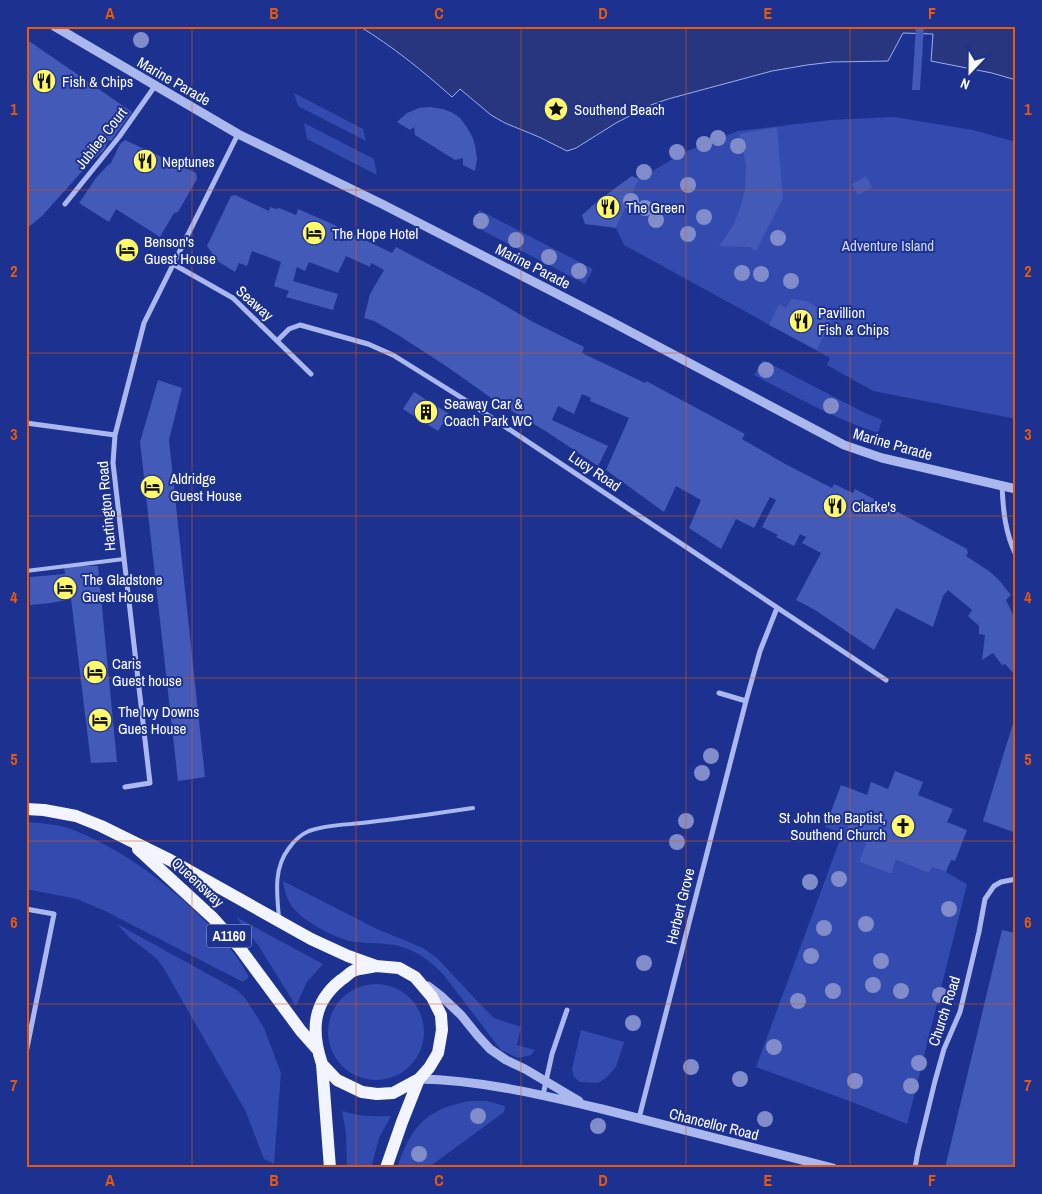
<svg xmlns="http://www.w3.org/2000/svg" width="1042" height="1194" font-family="'Archivo Narrow',sans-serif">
<rect width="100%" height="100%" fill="#1c3190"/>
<path fill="#334baf" d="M294,93L363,129L366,141L298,106Z
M894,117L973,130L1016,142V419L873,391L827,365L830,358L624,245L616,228L639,179L685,152L738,131L830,120Z
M304,123L374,159L377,175L307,139Z
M479,210L593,269L585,284L472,225Z
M763,360L861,411L882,420L878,433C835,419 795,396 754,375Z
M829,813L850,822L866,843L859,862L891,874L896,860L929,873L932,867L946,872L967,884L907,1124L852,1102L756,1067L841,837L836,831L825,827Z
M26,822C40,823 55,824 68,828C115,845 157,876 193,909C206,922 221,936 232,951C239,959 244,968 249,977L243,982L105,911L77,899L26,889Z
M283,881L377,929L423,948L437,958L481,1005L494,1018L521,1027L517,1045L535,1050L531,1055L518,1058L501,1050L443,974C432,963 420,953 405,948C389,942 372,944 355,942C338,940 297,919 290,903C286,897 284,888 283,881Z
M236,917L323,964L307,982L296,1006L258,945Z
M117,924L237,990L245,998L264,1028L281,1073L274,1164L264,1159L245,1110L163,967L155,957L130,938Z
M328 1032a48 48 0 1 1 96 0a48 48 0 1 1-96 0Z
M581,1030L624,1042L616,1067L606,1078L598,1083L580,1082L574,1077L572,1069Z
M470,1101H487L505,1106L504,1112L428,1168H397C411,1126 426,1109 470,1101Z
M342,1111C360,1116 373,1117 391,1116L379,1138L371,1168H347L346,1133Z"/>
<path fill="#27367f" stroke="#9eaff0" d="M359,26H1016V80L992,73L931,61L933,34L903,33L888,61L832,62L807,65L772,71L668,99L651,105L616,123L576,148L567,151L539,137L505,123L491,115L460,89L452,97C423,71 392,46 359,26Z"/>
<path fill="#445ab8" d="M916,26H924L920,90H912Z
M26,39L132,112L111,141L109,140L104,150L85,168L42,216L26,229Z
M430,107L443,109L453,113L460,118L466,126L472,136L475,145L477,159L475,171L463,165V158L455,160L415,135L414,127L410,130L397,122L407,113L419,108Z
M777,127L783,198L756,251L750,247L719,246L734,224L739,211L745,190L746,164L739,134Z
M125,140L196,173L197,179L178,212L174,213L160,237L116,209L109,222L79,203L96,178L109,164L111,163L120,144Z
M632,176L639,179L616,228L585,224L582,215L600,199Z
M866,176L872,187L858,195L852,184Z
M235,195L269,211L270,207L276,209L279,208L296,215L298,209L330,223L392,253L396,247L485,294L533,322L584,347L582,353L645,383L646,381L745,434L742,439L787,465L832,488L834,484L853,493L855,489L967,549L968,553L966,556L989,571L999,580L1011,595L1006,600L1016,621V676L1005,664L1002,665L993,653L982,660L985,635L979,634V626L968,616L972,610L948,590L943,596L933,627L896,608L874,650L815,610L796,600L821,553L802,543L806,537L800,534L794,546L776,537L778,535L762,527L776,500L770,497L754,528L736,519L721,549L689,528L701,500L676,486L664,512L606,470L629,418L590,401L591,398L582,394L574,414L558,406L552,420L608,446L598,466L547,432L494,400L446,366L398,335L374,321L364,318L370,294L384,270L375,265L371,263L370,267L346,256L338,273L309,262L305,271L297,267L293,281L338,294L333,310L286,297L289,291L274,286L281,262L252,251L247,266L239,263L235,272L219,262L213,255L207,246L231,196Z
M791,299L806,301L833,316L817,350L769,325L779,304L786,308Z
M158,380L182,388L169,440L205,777L178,781L140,442Z
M414,392L449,414L438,431L403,409Z
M64,566H98L117,762L91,763L71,599L51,603L30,605V577L65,574Z
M1015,717H1016V833L983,821Z
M895,771L923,782L918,795L953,809L947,822L967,830L955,861L951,860L946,872L932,867L929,873L896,860L891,874L859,862L866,843L845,835L850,822L830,814L841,785L867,795L871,782L888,789Z
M1002,930L1016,933V1168H945Z"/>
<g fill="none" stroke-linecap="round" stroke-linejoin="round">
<path stroke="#abb8ee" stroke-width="4" d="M26,571L124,559
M279,918C277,894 273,869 289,848C294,841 302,834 309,831C328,824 350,825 370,822C404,818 439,813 473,808"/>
<path stroke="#abb8ee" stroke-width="5" d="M65,204L119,137L155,86
M173,264L233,298L311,374
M277,341L289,329L300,325L368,344L393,355L462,398L886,680
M26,423L115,435
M1002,485C1003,509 1005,533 1016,555
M719,693L746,701
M125,787L150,783L113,463L115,435L144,323L238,134
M26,909L54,914L26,1053
M543,1095L552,1054L567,1010
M639,1118L746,701L760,651L777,608
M915,1168L918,1151L935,1081L944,1049L960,1012L979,932L985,899L994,886L1001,882L1016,879"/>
<path stroke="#abb8ee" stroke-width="9" d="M54,26L238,134L382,204L610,321L844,445L882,458L1016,489
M428,986L441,996L461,1015L478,1036L490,1049L506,1060L525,1069L579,1101
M419,1079C481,1080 542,1095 602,1109C679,1128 756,1149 833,1168"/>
<path stroke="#f2f4ff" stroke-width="12" d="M26,809L44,810L76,816L101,826L170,860L311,939L348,956L376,966L399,968L415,977L432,997L441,1015L442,1030L438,1053L429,1068L419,1079L393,1093L377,1094L362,1092L337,1080L322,1064
M138,849L213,918L239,947L301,1031L317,1049
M330,1168L322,1064C311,1031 312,1003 341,980C345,978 349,973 353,971C360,968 369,968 376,966
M386,1168L402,1122L419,1079"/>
</g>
<g fill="#808dca">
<circle cx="141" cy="40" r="8"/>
<circle cx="718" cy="138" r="8"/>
<circle cx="704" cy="144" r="8"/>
<circle cx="738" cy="146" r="8"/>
<circle cx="677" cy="152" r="8"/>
<circle cx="644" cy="172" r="8"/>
<circle cx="688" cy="185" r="8"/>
<circle cx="631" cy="201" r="8"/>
<circle cx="645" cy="208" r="8"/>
<circle cx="704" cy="217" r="8"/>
<circle cx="656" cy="220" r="8"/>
<circle cx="481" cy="221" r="8"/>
<circle cx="688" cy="234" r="8"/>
<circle cx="778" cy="238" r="8"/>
<circle cx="516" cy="240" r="8"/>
<circle cx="549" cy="257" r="8"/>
<circle cx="579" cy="271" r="8"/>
<circle cx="742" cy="273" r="8"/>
<circle cx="761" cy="274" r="8"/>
<circle cx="791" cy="281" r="8"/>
<circle cx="766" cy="370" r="8"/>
<circle cx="831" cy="406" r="8"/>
<circle cx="711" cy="756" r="8"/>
<circle cx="702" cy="773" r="8"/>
<circle cx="686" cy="821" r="8"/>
<circle cx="677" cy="842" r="8"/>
<circle cx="839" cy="879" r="8"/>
<circle cx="810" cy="882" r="8"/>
<circle cx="949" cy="909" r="8"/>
<circle cx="866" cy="924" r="8"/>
<circle cx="824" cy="928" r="8"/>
<circle cx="811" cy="956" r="8"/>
<circle cx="881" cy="961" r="8"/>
<circle cx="644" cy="963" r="8"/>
<circle cx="873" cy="985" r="8"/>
<circle cx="833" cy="991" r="8"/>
<circle cx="901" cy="991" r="8"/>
<circle cx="940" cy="995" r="8"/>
<circle cx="798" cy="1001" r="8"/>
<circle cx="633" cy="1023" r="8"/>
<circle cx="774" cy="1047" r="8"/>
<circle cx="919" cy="1063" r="8"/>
<circle cx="691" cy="1067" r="8"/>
<circle cx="740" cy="1079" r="8"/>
<circle cx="855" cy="1081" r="8"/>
<circle cx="911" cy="1086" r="8"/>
<circle cx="478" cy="1116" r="8"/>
<circle cx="765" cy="1119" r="8"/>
<circle cx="598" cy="1126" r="8"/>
<circle cx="419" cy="1154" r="8"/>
</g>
<path fill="none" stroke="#e8590c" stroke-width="1" stroke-opacity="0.55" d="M192,26V1168M356,26V1168M521,26V1168M686,26V1168M850,26V1168M26,190H1016M26,353H1016M26,516H1016M26,678H1016M26,841H1016M26,1004H1016"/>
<defs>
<g id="restaurant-disc" transform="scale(1.25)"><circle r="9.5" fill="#fef969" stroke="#1c3190"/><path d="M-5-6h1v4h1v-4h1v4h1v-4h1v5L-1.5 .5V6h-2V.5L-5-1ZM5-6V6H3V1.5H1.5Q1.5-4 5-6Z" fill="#111"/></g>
<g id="sight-disc" transform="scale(1.25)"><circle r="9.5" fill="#fef969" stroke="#1c3190"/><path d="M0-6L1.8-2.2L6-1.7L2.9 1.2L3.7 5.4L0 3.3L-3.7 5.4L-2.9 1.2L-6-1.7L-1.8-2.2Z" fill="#111"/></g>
<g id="hotel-disc" transform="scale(1.25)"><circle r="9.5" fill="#fef969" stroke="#1c3190"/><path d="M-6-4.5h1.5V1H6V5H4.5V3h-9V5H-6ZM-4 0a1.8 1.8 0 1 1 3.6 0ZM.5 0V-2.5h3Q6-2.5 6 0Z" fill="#111"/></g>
<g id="building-disc" transform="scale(1.25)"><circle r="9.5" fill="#fef969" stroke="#1c3190"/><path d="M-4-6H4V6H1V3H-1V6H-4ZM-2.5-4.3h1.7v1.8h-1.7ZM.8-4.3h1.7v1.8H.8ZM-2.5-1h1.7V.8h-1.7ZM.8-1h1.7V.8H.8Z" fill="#111"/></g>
<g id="church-disc" transform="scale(1.25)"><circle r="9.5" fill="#fef969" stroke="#1c3190"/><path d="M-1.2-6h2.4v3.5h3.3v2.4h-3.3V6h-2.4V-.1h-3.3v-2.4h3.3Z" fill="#111"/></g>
</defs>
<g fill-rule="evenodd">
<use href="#restaurant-disc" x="44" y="81"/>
<use href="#sight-disc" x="556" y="109"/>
<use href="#restaurant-disc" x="145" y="161"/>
<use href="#restaurant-disc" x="608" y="207"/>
<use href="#hotel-disc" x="314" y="233"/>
<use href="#hotel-disc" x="127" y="250"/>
<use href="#restaurant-disc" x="801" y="321"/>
<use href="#building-disc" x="426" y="412"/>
<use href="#hotel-disc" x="152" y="487"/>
<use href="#restaurant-disc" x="835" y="506"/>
<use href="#hotel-disc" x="65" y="588"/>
<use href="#hotel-disc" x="95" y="672"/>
<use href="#hotel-disc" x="100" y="720"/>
<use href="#church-disc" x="903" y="826"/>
</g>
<g text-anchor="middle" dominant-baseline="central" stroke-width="4" stroke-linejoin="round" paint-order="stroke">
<rect fill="#1c3190" stroke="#bbc1de" stroke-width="1" x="206.5" y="924.5" width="45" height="23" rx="4"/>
<g font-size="14" font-weight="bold" fill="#fff">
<text x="229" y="936">A1160</text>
</g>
<g font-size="15" fill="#fff" stroke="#1c3190" text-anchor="start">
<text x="62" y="81">Fish &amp; Chips</text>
<text x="574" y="109">Southend Beach</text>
<text x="162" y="161">Neptunes</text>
<text x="626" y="207">The Green</text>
<text x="332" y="233">The Hope Hotel</text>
<text x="144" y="241">Benson's<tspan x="144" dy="17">Guest House</tspan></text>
<text x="818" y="312">Pavillion<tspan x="818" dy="17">Fish &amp; Chips</tspan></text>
<text x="444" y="403">Seaway Car &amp;<tspan x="444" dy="17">Coach Park WC</tspan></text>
<text x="170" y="478">Aldridge<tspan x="170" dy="17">Guest House</tspan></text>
<text x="852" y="506">Clarke's</text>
<text x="82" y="579">The Gladstone<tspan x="82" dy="17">Guest House</tspan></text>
<text x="112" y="663">Caris<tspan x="112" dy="17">Guest house</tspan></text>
<text x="118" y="711">The Ivy Downs<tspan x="118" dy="17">Gues House</tspan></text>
<text x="886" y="817" text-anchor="end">St John the Baptist,<tspan x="886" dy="17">Southend Church</tspan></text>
</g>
<g font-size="15" fill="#fff" stroke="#1c3190">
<text transform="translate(174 81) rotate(30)">Marine Parade</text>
<text transform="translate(101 138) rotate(-52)">Jubilee Court</text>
<text transform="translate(533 266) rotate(27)">Marine Parade</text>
<text transform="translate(255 303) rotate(42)">Seaway</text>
<text transform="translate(893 444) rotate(16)">Marine Parade</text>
<text transform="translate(595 471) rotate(34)">Lucy Road</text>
<text transform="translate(106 506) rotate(-95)">Hartington Road</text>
<text transform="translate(198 882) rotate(43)">Queensway</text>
<text transform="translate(680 906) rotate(-76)">Herbert Grove</text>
<text transform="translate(944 1011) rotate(-72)">Church Road</text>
<text transform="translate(714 1124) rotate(14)">Chancellor Road</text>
</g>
<g font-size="15" fill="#d1d9fa" stroke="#1c3190">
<text x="888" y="245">Adventure Island</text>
</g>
</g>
<rect width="1042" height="1194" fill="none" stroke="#1c3190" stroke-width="55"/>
<g transform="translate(970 72) rotate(202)" stroke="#1c3190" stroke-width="4" paint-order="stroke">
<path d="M0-4L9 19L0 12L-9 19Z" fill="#ffffff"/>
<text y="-8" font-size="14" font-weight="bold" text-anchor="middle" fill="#ffffff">N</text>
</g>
<rect x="28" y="28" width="986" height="1138" fill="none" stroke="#e8590c" stroke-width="2"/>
<g font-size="16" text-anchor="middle" font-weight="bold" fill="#e8590c">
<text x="110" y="19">A</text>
<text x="274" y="19">B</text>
<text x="439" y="19">C</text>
<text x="603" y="19">D</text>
<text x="768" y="19">E</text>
<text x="932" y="19">F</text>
<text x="14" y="115">1</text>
<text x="1028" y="115">1</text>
<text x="14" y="277">2</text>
<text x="1028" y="277">2</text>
<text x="14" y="440">3</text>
<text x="1028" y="440">3</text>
<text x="14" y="603">4</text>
<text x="1028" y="603">4</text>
<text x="14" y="765">5</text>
<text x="1028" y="765">5</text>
<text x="14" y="928">6</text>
<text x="1028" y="928">6</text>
<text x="14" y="1091">7</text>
<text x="1028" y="1091">7</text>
<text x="110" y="1186">A</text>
<text x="274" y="1186">B</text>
<text x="439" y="1186">C</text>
<text x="603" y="1186">D</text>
<text x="768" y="1186">E</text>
<text x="932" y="1186">F</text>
</g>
</svg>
